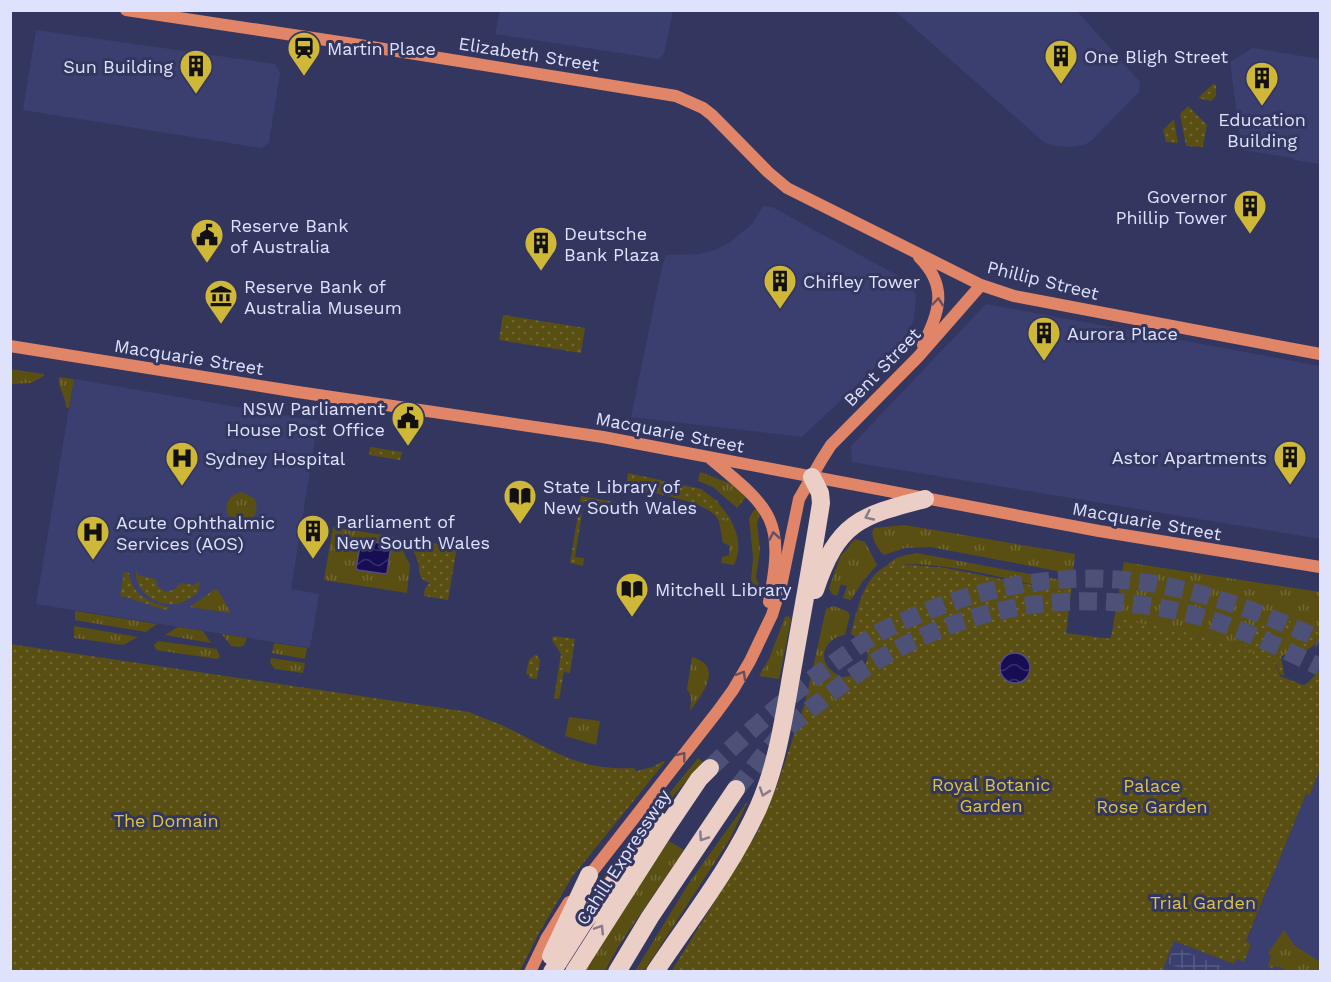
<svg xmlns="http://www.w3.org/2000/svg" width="1331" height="982" font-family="'Work Sans',sans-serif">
<defs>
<pattern id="industrial-grid" width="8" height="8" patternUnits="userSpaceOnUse" patternTransform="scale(1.5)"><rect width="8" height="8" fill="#3b3f6f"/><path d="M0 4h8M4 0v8" fill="none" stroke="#575a84"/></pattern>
<pattern id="grass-tufts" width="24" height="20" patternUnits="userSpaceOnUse" patternTransform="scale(1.5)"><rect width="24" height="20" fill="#5a4f12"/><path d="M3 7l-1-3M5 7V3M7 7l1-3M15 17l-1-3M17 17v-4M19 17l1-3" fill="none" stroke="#716835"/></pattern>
<pattern id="park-dots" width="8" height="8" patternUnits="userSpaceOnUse" patternTransform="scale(1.5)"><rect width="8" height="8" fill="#5a4f12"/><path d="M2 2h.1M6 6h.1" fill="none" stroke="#716835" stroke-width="1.8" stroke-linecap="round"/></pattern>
<pattern id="water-waves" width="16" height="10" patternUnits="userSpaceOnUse" patternTransform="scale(1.5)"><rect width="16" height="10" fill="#170d52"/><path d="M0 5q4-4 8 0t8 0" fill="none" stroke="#38306c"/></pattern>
</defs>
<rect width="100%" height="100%" fill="#33365f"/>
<path fill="#3b3f6f" d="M500,11V10L673,11L664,54L659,59L495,34Z
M895,11H1077L1140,82L1139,92L1090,142L1083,145L1070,147L1055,146L1045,143Z
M36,30L275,64L280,73L269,143L261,148L23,110Z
M1253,48L1320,59V164L1294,160V158L1242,150L1230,62Z
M763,206L772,207L904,279L916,295L914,320L903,341L802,437L631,417L662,267L666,255L699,254L715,250L729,243L752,224Z
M986,304L1320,366V539L852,462L851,446Z
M74,379L318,421L291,589L319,594L310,648L36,604Z
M1320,769V971L1170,972L1163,969L1174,941L1234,964L1237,959L1244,961L1251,944L1246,942L1306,794L1310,795Z"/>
<path fill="url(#industrial-grid)" d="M1174,947L1232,971H1189L1167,963Z"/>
<path fill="url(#grass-tufts)" d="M10,369L44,374V376L31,383L11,384Z
M59,377L74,379L69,408L66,407C66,396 57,387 59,377Z
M700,472L729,483L747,496L737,508L713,487L698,481Z
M241,492L254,498C260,510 255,521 241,523L231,519C222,508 227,496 241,492Z
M759,508L760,514L757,524L760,550L756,577L758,583L763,585L762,589L755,587L751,581L753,557L749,518L754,510Z
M729,517C738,533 742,548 734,565L721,563L722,557L729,555V545L723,543L719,521Z
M905,525L1075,554L1073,574L930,547L905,548L884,555C878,551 873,540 872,532L874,528Z
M333,527L401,538L402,549L410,565L407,593L324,580Z
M855,539L865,542L877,565L863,581L851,600L843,598L847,586L841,584L837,596L832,594L829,588L840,557Z
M917,553L1072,582L1071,593C1014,582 946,559 888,565C895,556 906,555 917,553Z
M1124,562L1320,592V634L1274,661L1280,676L1104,638H1111Z
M215,589L218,590L231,613L190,607Z
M833,606L847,611L850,615L845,635C832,636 819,650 826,664C829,670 835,673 841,677L837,707L805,703L826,609Z
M75,611L157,624L146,632L75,620Z
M789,616L791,620L779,679L759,676L769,659L785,617Z
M74,626L138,637L123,645L74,638Z
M178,627L203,631L211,643L165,635Z
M222,634L247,638L244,645L240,647L231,646Z
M158,641L217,649L220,657L217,659L156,650L154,645Z
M274,643L307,648L305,659L272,653Z
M692,657C724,666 703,694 690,711L691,697L687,689Z
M271,658L305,663L303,673L275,669L270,663Z
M569,717L600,721L596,745L565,736Z
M698,758L703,762C662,808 625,854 589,904L581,911L626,846Z
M749,799L730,839L644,971H635L689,883Z
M669,841L684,850L618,947L605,971L583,972L631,894Z
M1284,930L1294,945L1320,962V971H1285L1283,968L1274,966L1273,968L1268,967L1271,956L1268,953Z"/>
<path fill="url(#park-dots)" d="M1213,84L1216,85V96L1211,101L1198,98Z
M1188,106L1207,125L1203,147L1186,146L1180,114Z
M1174,119L1178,143L1166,142L1163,130Z
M503,315L585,328L581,353L499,340Z
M370,447L402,452L400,460L369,455Z
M628,473L701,489L717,501L729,517L719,521C710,500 648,493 626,487Z
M581,496L637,506V510L584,501L575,557L584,558L583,566L570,563Z
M411,540L457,547L448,600L424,596L425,588L430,583L425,581C416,574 421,568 417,559C414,551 411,549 411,540Z
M902,564L946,568L1071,593L1066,633L1111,639L1115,618L1198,635L1274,661L1280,676L1303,685L1308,683L1320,669V769L1310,795L1306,794L1246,941L1251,944L1244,962L1237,959L1234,964L1174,941L1163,969L1170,971L671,972L757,833L777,785L805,703L837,707L841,677C870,677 878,647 851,634C857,611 863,576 888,565C892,564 898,564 902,564Z
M136,570L138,575L155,579L158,587L166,592L175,589L180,583L194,585L200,581L198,593C192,597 183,603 176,604C156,606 134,591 136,570Z
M124,572L129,573C132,595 149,603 169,607L168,610C151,607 138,599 120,596Z
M1281,621L1311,628L1320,634V641L1297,657L1295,655Z
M1264,623C1278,635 1282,658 1284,676L1280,674L1274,659L1244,648C1249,639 1254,627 1264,623Z
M553,636L575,639L570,673L564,672L559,699L554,698L561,654L552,640Z
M10,644L469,712C482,718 496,722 508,728C553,751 581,771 634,768L636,771L653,767L663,761L665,762L572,877L539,933L520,971H11Z
M536,654L540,660L537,679L529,678V675L526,674L529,660Z"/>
<path fill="url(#water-waves)" stroke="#534d85" stroke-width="1.5" d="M363,539L391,546L387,573L385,574L358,570L356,568L361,540Z
M1000 668a15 15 0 1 1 30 0a15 15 0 1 1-30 0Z"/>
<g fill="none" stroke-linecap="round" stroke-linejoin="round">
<path stroke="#4d5077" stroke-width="18" stroke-dasharray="18 9" stroke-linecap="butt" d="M710,768C763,718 818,670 880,632C890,626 902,622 913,617C999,579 1097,567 1188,591C1234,602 1277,620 1320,639
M736,789C753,769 768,748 786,730C797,719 809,710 821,701C926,613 1052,582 1186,613C1233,624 1277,646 1320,667"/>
<path stroke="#e08567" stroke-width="12" d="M126,10L353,44L676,96L703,108L712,115L768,172L787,188L981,285L1014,296L1320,354
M919,257C949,287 939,312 923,345
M10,346L298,392L603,437L1099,531L1320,567
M711,459C773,510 785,520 769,602
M585,881L717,712L733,690L750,661L772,615L781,586L799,499L822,459L831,445L918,357L981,285
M530,972L546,939L569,902"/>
<path stroke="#ebcec5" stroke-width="18" d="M815,590C838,522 859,516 925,499
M551,956L589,875
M552,972L584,922L659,821
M574,972L666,828L699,779L710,768
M617,972L650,917L736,789
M655,972C691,918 733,865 759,806C779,760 785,709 794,660C803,608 813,555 821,503L820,493L812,477"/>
</g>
<defs><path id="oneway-chevron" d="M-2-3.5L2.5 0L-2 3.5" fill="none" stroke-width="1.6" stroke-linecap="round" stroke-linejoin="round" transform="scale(1.5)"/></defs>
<g stroke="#674e61">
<use href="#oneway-chevron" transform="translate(938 302) rotate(-85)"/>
<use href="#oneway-chevron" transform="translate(774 536) rotate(-100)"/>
<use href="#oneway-chevron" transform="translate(742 675) rotate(-60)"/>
<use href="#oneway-chevron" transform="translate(682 756) rotate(-52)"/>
</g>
<g stroke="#867a8d">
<use href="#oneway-chevron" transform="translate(869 516) rotate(155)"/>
<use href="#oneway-chevron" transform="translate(764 792) rotate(109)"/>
<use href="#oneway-chevron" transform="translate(703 837) rotate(124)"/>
<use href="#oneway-chevron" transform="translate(600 929) rotate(-57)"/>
</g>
<defs>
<g id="station-pin" transform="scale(1.725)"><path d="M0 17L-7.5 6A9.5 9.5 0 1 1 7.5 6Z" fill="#cfb837" stroke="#33365f"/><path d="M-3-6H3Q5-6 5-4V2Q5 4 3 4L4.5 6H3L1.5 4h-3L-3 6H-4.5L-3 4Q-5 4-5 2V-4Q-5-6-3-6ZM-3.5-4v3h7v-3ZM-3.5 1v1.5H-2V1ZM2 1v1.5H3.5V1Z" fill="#111"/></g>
<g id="building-pin" transform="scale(1.725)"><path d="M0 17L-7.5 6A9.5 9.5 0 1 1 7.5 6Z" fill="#cfb837" stroke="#33365f"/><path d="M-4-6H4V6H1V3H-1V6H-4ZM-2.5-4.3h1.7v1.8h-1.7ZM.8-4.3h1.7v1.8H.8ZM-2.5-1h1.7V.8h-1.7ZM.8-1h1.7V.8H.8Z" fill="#111"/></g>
<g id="civic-pin" transform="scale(1.725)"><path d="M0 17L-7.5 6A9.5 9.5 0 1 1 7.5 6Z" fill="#cfb837" stroke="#33365f"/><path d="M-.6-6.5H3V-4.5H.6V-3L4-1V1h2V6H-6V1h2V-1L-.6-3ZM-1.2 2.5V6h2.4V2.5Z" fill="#111"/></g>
<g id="museum-pin" transform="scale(1.725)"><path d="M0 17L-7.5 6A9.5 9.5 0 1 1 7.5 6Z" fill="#cfb837" stroke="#33365f"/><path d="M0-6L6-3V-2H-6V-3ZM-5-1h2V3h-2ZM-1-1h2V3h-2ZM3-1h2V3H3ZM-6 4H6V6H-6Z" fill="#111"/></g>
<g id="hospital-pin" transform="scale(1.725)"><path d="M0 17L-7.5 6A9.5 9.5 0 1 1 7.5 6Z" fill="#cfb837" stroke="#33365f"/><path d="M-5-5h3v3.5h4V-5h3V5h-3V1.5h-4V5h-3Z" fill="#111"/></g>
<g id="library-pin" transform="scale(1.725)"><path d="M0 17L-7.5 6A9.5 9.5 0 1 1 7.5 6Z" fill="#cfb837" stroke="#33365f"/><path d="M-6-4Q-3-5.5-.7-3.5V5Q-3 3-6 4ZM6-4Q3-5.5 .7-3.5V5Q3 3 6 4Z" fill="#111"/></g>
</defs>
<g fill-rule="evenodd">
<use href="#station-pin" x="304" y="48"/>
<use href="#building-pin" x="1061" y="56"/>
<use href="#building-pin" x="196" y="66"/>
<use href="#building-pin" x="1262" y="78"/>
<use href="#building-pin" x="1250" y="206"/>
<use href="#civic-pin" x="207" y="235"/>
<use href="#building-pin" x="541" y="243"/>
<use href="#building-pin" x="780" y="281"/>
<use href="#museum-pin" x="221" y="296"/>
<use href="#building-pin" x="1044" y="333"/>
<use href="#civic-pin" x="408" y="418"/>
<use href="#building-pin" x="1290" y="457"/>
<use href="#hospital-pin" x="182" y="458"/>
<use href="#library-pin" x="520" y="496"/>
<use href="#building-pin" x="313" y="531"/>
<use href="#hospital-pin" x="93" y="532"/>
<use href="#library-pin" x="632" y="589"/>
</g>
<g text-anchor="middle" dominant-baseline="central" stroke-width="6" stroke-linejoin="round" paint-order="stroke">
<g font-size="18" fill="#dee2fd" stroke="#33365f" text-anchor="start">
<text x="327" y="48">Martin Place</text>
<text x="1084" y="56">One Bligh Street</text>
<text x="173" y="66" text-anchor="end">Sun Building</text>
<text x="1262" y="119" text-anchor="middle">Education<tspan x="1262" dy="21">Building</tspan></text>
<text x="1227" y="196" text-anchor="end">Governor<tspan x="1227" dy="21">Phillip Tower</tspan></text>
<text x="230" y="225">Reserve Bank<tspan x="230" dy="21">of Australia</tspan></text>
<text x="564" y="233">Deutsche<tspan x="564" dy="21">Bank Plaza</tspan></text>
<text x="803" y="281">Chifley Tower</text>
<text x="244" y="286">Reserve Bank of<tspan x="244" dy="21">Australia Museum</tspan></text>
<text x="1067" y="333">Aurora Place</text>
<text x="385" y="408" text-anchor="end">NSW Parliament<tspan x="385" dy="21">House Post Office</tspan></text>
<text x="1267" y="457" text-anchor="end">Astor Apartments</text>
<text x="205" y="458">Sydney Hospital</text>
<text x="543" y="486">State Library of<tspan x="543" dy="21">New South Wales</tspan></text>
<text x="336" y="521">Parliament of<tspan x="336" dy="21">New South Wales</tspan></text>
<text x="116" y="522">Acute Ophthalmic<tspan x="116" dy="21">Services (AOS)</tspan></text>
<text x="655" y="589">Mitchell Library</text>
</g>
<g font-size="18" fill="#dee2fd" stroke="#33365f">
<text transform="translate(529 54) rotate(9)">Elizabeth Street</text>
<text transform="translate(1043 280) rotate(14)">Phillip Street</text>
<text transform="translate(189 357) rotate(9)">Macquarie Street</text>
<text transform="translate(882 367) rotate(-46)">Bent Street</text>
<text transform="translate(670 432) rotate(11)">Macquarie Street</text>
<text transform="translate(1147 521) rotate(10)">Macquarie Street</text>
<text transform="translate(623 857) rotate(-57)">Cahill Expressway</text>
</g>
<g font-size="18" fill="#dbc441" stroke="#33365f">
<text x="991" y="784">Royal Botanic<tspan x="991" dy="21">Garden</tspan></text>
<text x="1152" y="785">Palace<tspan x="1152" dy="21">Rose Garden</tspan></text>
<text x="166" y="820">The Domain</text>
<text x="1203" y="902">Trial Garden</text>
</g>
</g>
<rect width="1331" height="982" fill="none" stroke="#dee2fd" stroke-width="24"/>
</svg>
